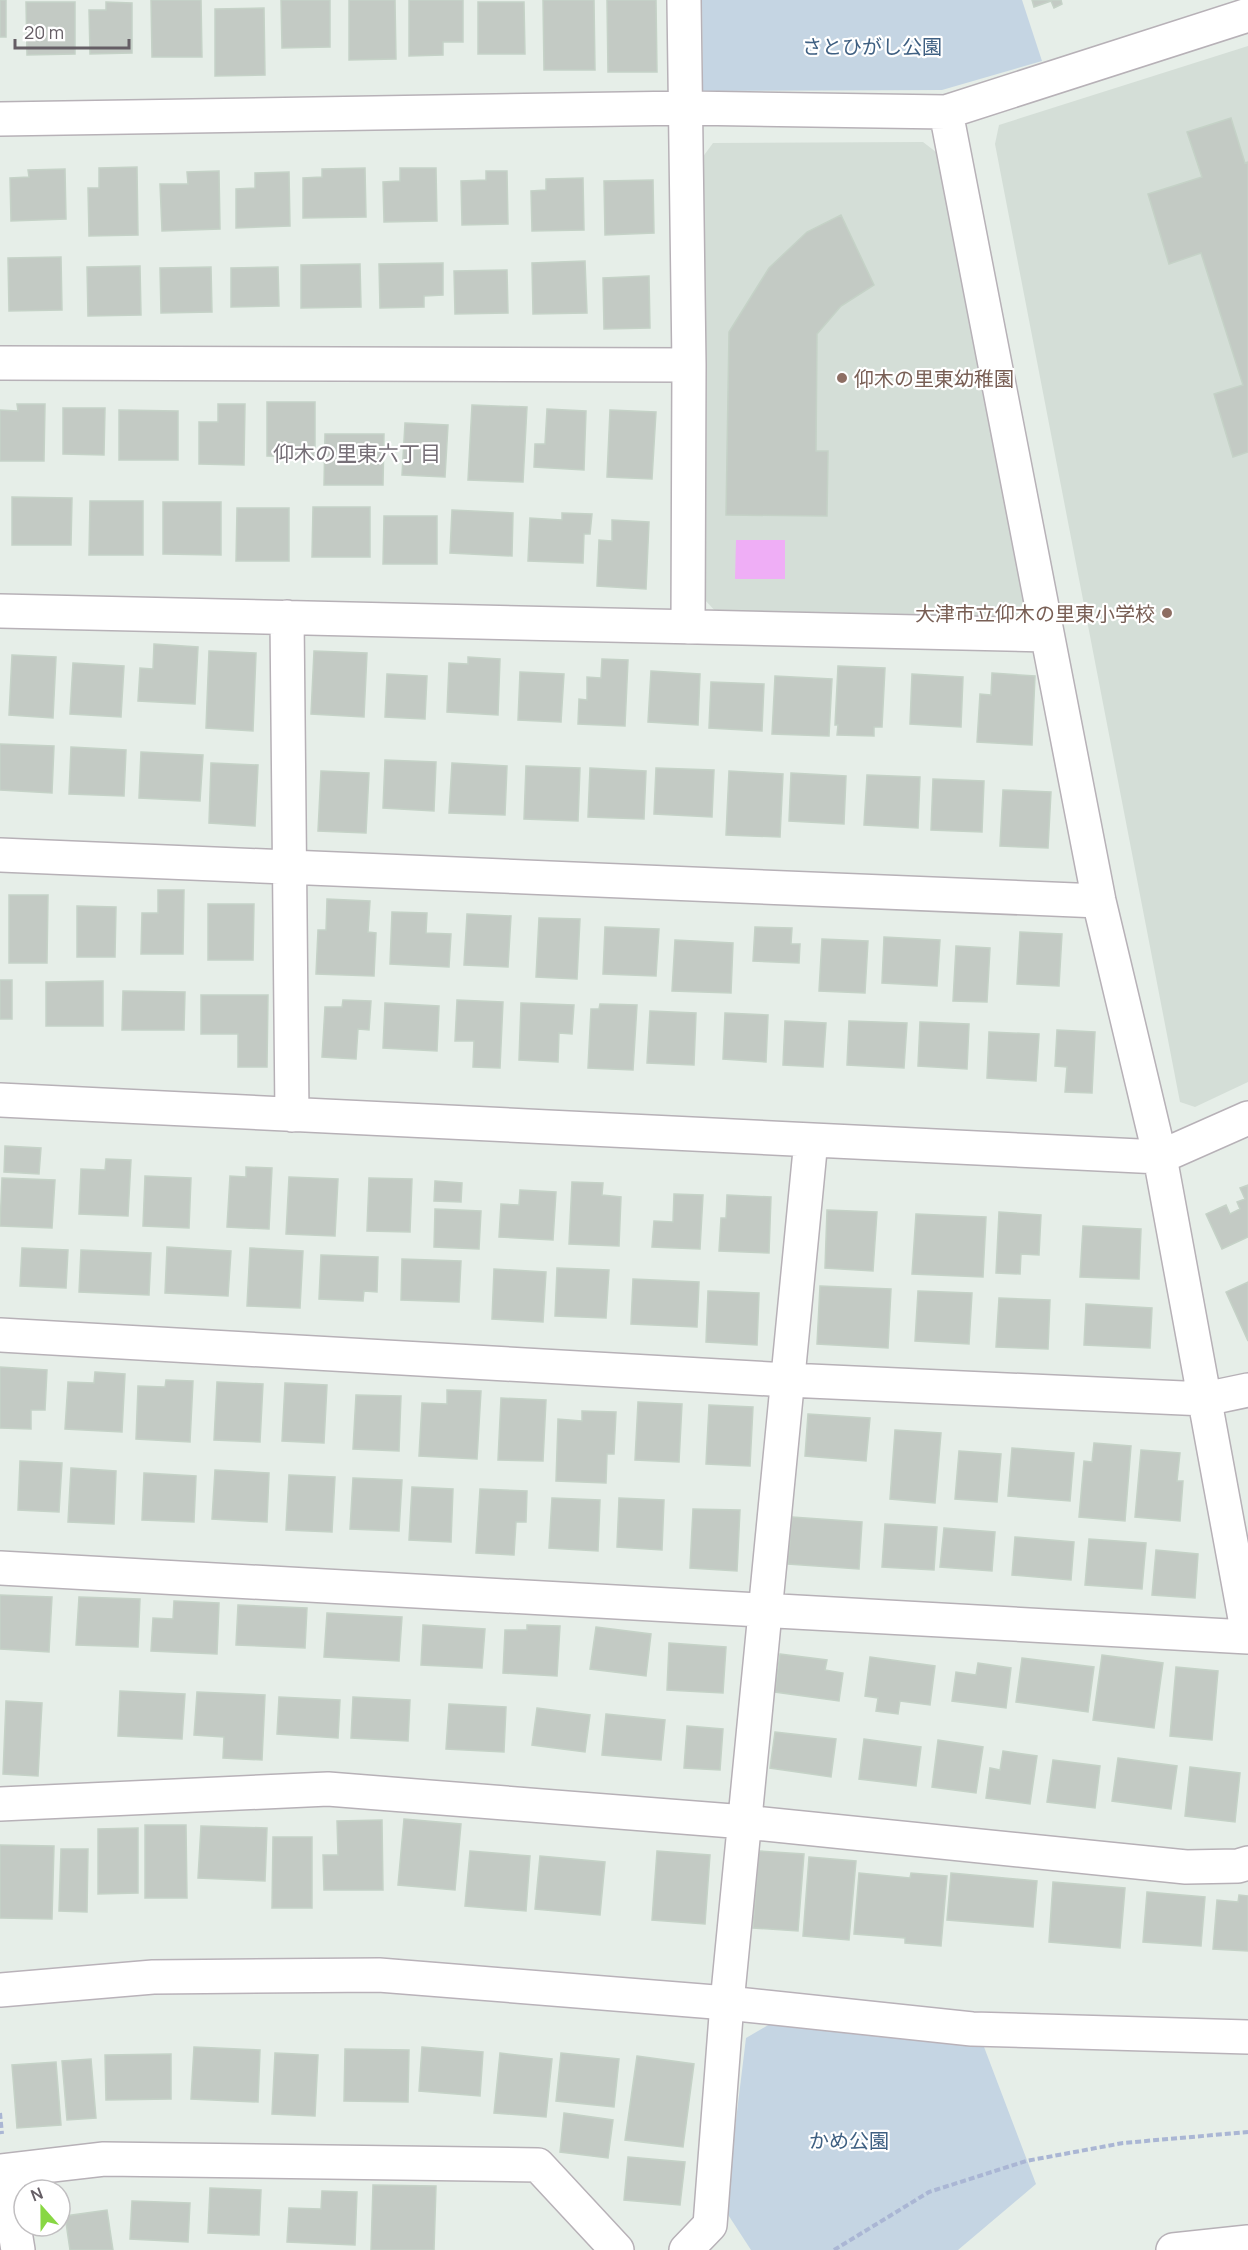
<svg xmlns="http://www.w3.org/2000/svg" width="1248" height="2250" font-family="Manrope,'Noto Sans JP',sans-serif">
<rect width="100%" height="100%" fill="#e6eee8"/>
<path fill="#d4ded7" d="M1248,46V1082L1195,1107L1180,1102L995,144L999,125Z
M923,142L936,152L1027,606L1016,621L718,614L704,599L702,158L713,143Z"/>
<path fill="#c5d5e3" d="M702,0H1022L1042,61L942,90L703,91Z
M770,2024L981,2039L1036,2184L958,2250H751L725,2210L746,2038Z"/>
<path fill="#efaef6" d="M736,540H785V579H735Z"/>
<path fill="#c3cac4" stroke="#c5d2c7" stroke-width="1.5" d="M0,0H6V37H0Z
M151,0H201L202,57H152Z
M281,0H330V47L282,48Z
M349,0H395L396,59L349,60Z
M409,0H463V42H443V55L409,56Z
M543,0H594L595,70H544Z
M607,0H656L657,72H608Z
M1032,0H1061L1062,4L1054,8L1051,1L1034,7Z
M26,2H75V54L27,55Z
M106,2L132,3V53L90,54L89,10H106Z
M478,2H524L525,54H478Z
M264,8L265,75L215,76V9Z
M1231,118L1245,163L1248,162V452L1233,457L1214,394L1243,385L1201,253L1169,264L1148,194L1202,177L1187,132Z
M137,167L138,235L89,236L88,188H99V168Z
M365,168L366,217L303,218V178L322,177V169Z
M400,168H436L437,221L384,222L383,182L400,181Z
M65,169L66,219L11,221L10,178L29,177L28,170Z
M219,171L220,229L162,231L160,184H188L187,172Z
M486,171H507L508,224L462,225L461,181L486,180Z
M289,172L290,226L236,228V189L255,188V173Z
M583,178L584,230L532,231L531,191L546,190V179Z
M653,180L654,233L605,235L604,181Z
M841,215L874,285L841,306L817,334L816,451H828L827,516L726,515L729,332L769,268L807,232Z
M61,257L62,310L9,311L8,258Z
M585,261L587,313L533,314L532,263Z
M443,263V295L424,296V307L380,308L379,264Z
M360,264L361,307L301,308V265Z
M140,266L141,315L88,316L87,267Z
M211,267L212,312L161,313L160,268Z
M278,267L279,306L231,307V268Z
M507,270L508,313L455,314L454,271Z
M649,276L650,328L604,329L603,278Z
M267,402H315V457L267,456Z
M17,404H45L44,461H0V410L18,411Z
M218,404H245L244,465L199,464V422H218Z
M472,405L527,407L523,482L468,480Z
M63,408H105L104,455L63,454Z
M547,409L586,411L584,470L534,467L535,444H545Z
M119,410L178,411V460H119Z
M610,410L656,412L652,479L607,477Z
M405,423L448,425L445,477L402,475Z
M325,434H384L383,485H324Z
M12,497L72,498L71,545H12Z
M90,501H143V555H89Z
M163,502H221V555L163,554Z
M313,507H370V557H312Z
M237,508H289V561H236Z
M452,510L513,513L512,556L450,553Z
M562,513L592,514L590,534H584L583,563L528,561L530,518L562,520Z
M384,516H437V564H383Z
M612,520L649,522L646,589L597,586L599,540L612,541Z
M154,644L198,647L195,704L138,701L140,668L153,669Z
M209,651L256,653L253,731L206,728Z
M314,651L367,653L364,717L311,714Z
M12,655L56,657L53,718L9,715Z
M468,657L500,659L498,715L447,712L449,663L468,664Z
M602,659L628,660L625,726L578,724L579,699L587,700V677L601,678Z
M73,663L124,666L121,717L70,714Z
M838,666L885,668L882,727H874V736L837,735L838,725H835Z
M651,671L700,674L698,725L648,722Z
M520,672L564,674L561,722L518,720Z
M992,673L1035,676L1032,745L977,742L980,694L991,695Z
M387,674L427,676L425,719L385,717Z
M912,674L963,677L961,727L910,724Z
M775,676L832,679L829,736L772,734Z
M711,682L764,684L762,731L709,728Z
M0,744L54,746L52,793L0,790Z
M71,747L126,750L124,796L69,794Z
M141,752L203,755L200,801L139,798Z
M385,760L436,762L434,811L383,808Z
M211,763L258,765L255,826L209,823Z
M452,763L507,766L505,815L449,813Z
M526,766L580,768L578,821L524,819Z
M590,768L646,771L644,819L588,817Z
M656,768L714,770L712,817L654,814Z
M321,771L369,773L366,833L318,831Z
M729,771L783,774L780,837L726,835Z
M791,773L846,776L844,824L789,821Z
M867,775L920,777L918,828L864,825Z
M933,779L984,781L982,832L931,830Z
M1003,790L1051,792L1048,848L1000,846Z
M158,890H184L183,954H141L142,913H158Z
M9,895H48L47,963H9Z
M327,899L370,901L368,932L376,933L374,976L316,974L318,930H326Z
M208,904H254L253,960H208Z
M77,906L116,907L115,957H77Z
M392,912L427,913L426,933L451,934L449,967L390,964Z
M467,914L511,916L508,967L464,965Z
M539,918L580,919L577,979L536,977Z
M605,927L659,929L656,976L603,974Z
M755,927L792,928L791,944H800L799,963L753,961Z
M1020,932L1062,934L1059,986L1017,984Z
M884,937L940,940L937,986L882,983Z
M822,939L868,941L865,993L819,991Z
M675,940L733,943L731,993L672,991Z
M956,946L990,948L987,1002L953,1001Z
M0,980H12V1019H0Z
M103,981V1026H46V982Z
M123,991L185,992L184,1030H122Z
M201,995H268L267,1067H238V1034H201Z
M343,1000L371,1001L369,1030L358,1029L356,1059L322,1057L325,1007H342Z
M457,1000L503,1002L500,1068L473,1067L474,1041H455Z
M385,1003L439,1006L437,1051L383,1048Z
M521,1003L574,1005L572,1034L559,1033L558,1062L519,1060Z
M600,1004L637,1005L633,1070L588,1068L591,1009H599Z
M650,1011L696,1013L694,1065L647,1063Z
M725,1013L768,1015L766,1062L723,1059Z
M785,1021L826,1023L823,1067L783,1065Z
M849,1021L907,1023L904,1068L847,1065Z
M920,1022L969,1024L967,1069L918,1066Z
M1057,1030L1095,1032L1092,1093L1065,1092L1067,1067L1055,1066Z
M989,1032L1039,1034L1036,1081L987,1078Z
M5,1146L41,1148L39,1174L4,1172Z
M106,1159L131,1160L128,1216L79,1214L81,1169L105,1170Z
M246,1167L272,1168L269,1229L227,1227L230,1176L246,1177Z
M145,1176L191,1178L189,1228L143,1226Z
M289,1177L338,1179L335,1236L286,1234Z
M2,1178L55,1180L52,1228L0,1226Z
M369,1178L412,1179L410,1232L367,1231Z
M435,1181L462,1183L461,1202L434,1201Z
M572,1182L603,1183L602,1195L621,1197L619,1246L569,1244Z
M1248,1185V1237L1222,1249L1206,1214L1226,1205L1230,1214L1240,1209L1237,1202L1245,1199L1240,1188Z
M520,1190L556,1192L553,1240L499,1237L501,1204L519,1205Z
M674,1194L703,1195L700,1249L652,1247L654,1221L673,1222Z
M727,1195L771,1197L769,1253L719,1251L721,1218H726Z
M435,1209L481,1211L479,1249L434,1247Z
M827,1210L877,1212L873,1271L825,1268Z
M999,1212L1041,1215L1039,1255L1021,1254L1020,1274L996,1273Z
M916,1214L986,1217L983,1277L912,1274Z
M1083,1226L1141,1229L1139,1279L1080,1277Z
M167,1247L231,1251L228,1296L165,1293Z
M22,1248L68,1250L66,1288L20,1286Z
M250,1248L303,1251L300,1308L247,1306Z
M81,1250L151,1253L149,1295L79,1292Z
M321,1255L378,1257L377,1292L364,1291L363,1301L319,1299Z
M402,1259L461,1261L459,1302L401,1300Z
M557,1268L609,1270L606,1318L555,1316Z
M494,1269L546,1272L543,1322L492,1319Z
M633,1279L699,1282L697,1327L631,1324Z
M1248,1282V1341L1226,1292Z
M820,1286L891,1289L888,1348L817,1344Z
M708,1291L759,1293L757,1345L706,1342Z
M918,1291L972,1293L969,1344L915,1341Z
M999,1298L1050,1300L1048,1349L996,1347Z
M1086,1304L1152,1308L1150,1348L1084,1345Z
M0,1367L47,1370L45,1410H31V1429L0,1428Z
M95,1372L125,1374L122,1432L65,1429L68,1382L94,1383Z
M166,1380L193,1381L190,1442L136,1439L138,1386L165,1387Z
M217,1382L263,1384L260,1442L214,1440Z
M285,1383L327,1385L324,1443L282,1441Z
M447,1390L481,1391L477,1459L419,1456L422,1403L447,1404Z
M356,1395L401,1396L399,1451L353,1449Z
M501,1398L546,1400L543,1461L498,1460Z
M638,1402L682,1404L679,1462L635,1460Z
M709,1405L753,1407L750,1466L706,1464Z
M582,1411L616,1412L614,1454H607L606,1483L556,1481L558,1419L582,1421Z
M808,1414L870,1418L866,1461L805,1456Z
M895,1430L941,1433L935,1503L890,1499Z
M1094,1443L1131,1446L1125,1521L1079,1517L1084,1461L1092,1462Z
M1012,1448L1074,1453L1070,1501L1008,1496Z
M1141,1450L1180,1453L1177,1481H1183L1180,1521L1135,1517Z
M959,1451L1001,1454L997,1502L955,1499Z
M20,1461L62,1463L59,1512L18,1510Z
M71,1468L116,1471L114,1524L68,1522Z
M215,1470L269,1473L267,1522L212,1519Z
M144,1473L196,1476L194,1522L142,1520Z
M289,1475L335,1477L332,1532L286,1530Z
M353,1478L402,1480L399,1531L350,1529Z
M412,1487L453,1489L451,1542L409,1540Z
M480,1489L527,1491L526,1522H516L514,1555L476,1553Z
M552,1498L600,1500L598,1551L549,1548Z
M619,1498L664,1500L662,1550L617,1547Z
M693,1509L740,1510L737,1571L690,1568Z
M792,1517L862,1522L859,1569L788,1564Z
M885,1524L937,1527L934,1570L882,1567Z
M944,1528L995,1532L992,1571L940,1567Z
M1015,1537L1074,1542L1071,1580L1012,1575Z
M1089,1539L1146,1543L1142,1589L1085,1585Z
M1156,1550L1198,1554L1195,1598L1152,1595Z
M0,1595L52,1597L49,1652L0,1649Z
M79,1597L140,1599L138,1647L76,1645Z
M174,1601L219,1603L217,1654L151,1651L153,1618L173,1619Z
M238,1605L307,1608L305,1648L236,1645Z
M327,1613L402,1617L399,1661L324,1657Z
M423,1625L485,1629L482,1668L421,1665Z
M527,1625L560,1626L557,1676L503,1673L505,1630H527Z
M596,1627L651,1634L646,1676L590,1669Z
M669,1643L726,1647L723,1693L667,1690Z
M780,1654L827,1660L825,1670L843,1673L839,1701L775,1692Z
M1102,1655L1163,1663L1154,1728L1093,1720Z
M870,1657L935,1666L930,1705L900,1701L898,1714L876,1711L878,1698L865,1696Z
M1022,1658L1094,1667L1088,1712L1016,1702Z
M978,1663L1011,1668L1006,1708L952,1701L956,1672L976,1675Z
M1176,1667L1218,1671L1212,1740L1170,1736Z
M120,1691L185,1694L182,1739L118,1736Z
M197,1692L265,1695L262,1760L223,1758L224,1737L194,1735Z
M279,1697L340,1700L338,1738L277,1734Z
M353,1697L410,1700L408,1741L351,1738Z
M6,1701L42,1703L38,1776L3,1774Z
M449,1704L506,1707L504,1752L446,1749Z
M537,1708L590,1715L585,1752L532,1745Z
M606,1714L665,1720L661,1760L602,1755Z
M687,1726L723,1729L720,1770L684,1768Z
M775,1732L836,1739L831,1777L770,1768Z
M864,1739L921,1747L916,1786L859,1779Z
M938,1740L983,1747L976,1793L932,1787Z
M1003,1751L1037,1756L1030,1804L986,1798L990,1768L1000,1770Z
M1118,1758L1177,1766L1171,1809L1112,1801Z
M1053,1760L1100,1766L1095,1808L1047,1802Z
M1190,1767L1240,1773L1235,1822L1185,1816Z
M404,1819L461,1824L455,1890L398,1885Z
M382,1820L383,1890H324L323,1855H338L337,1821Z
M145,1825H186L187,1898H145Z
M201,1826L267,1828L265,1881L198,1878Z
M138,1828V1893L98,1894V1829Z
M273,1837H312V1908H272Z
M0,1845L54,1846L52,1919L0,1918Z
M61,1849H88L87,1912L59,1911Z
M470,1851L530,1856L526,1911L465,1906Z
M657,1851L710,1855L705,1924L652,1920Z
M759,1851L804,1854L798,1931L753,1928Z
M540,1856L605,1862L600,1915L535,1909Z
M809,1857L856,1861L849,1940L803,1936Z
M859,1873L910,1878L911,1873L947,1876L941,1946L905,1943V1938L854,1934Z
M951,1873L1037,1881L1033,1927L947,1920Z
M1053,1882L1125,1888L1120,1948L1049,1942Z
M1147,1892L1205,1897L1201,1946L1143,1942Z
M1239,1895L1248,1896V1951L1213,1949L1217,1900L1238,1902Z
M194,2047L260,2050L258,2102L191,2099Z
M422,2047L483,2052L480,2096L419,2091Z
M345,2049L409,2050L408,2102L344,2101Z
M275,2053L318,2055L315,2116L272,2114Z
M500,2053L552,2059L546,2117L494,2113Z
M561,2053L619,2059L614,2107L556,2101Z
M171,2054V2099L106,2100L105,2055Z
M637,2056L694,2064L683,2147L625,2140Z
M91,2059L96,2118L67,2120L62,2061Z
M56,2062L61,2125L17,2128L12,2065Z
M564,2113L613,2120L608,2158L560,2152Z
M628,2157L685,2162L680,2205L624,2200Z
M373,2185L436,2186L434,2250H371Z
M210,2188L261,2190L259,2235L208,2233Z
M322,2191L357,2192L355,2245L287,2242L289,2208L321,2209Z
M132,2201L190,2203L188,2242L130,2239Z
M107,2210L113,2250H70L65,2216Z"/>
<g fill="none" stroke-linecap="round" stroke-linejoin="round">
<g stroke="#b7b1b7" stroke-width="36">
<path id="street" d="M684,0L689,365L688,627
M946,112L1099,901L1160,1157L1248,1635
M0,119L687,108L946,112L1248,15
M0,363L689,365
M0,611L1047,635
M287,617L292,1115
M0,855L1099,901
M0,1100L1160,1157L1248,1118
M0,1335L788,1380L1205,1399L1248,1390
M0,1568L1248,1637
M0,1804L328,1789L745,1822L1186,1867L1238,1866L1248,1863
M0,2171L104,2159L538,2165L617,2250
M5,2171L18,2250
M686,2250L710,2225L727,2003L811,1140
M1173,2250L1248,2242"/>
</g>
<g stroke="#b9b2b9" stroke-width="36">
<path id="secondary" d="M0,1990L153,1977L379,1975L727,2003L972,2029L1248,2037"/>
</g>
<path stroke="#aab6d4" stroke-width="4" stroke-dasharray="6 3" stroke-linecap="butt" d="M0,2113L2,2134
M834,2250L929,2192L1026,2161L1123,2143L1248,2132"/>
<use href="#street" stroke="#fff" stroke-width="33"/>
<use href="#secondary" stroke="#fff" stroke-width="33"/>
</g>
<g fill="#8d6e63" stroke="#fff" stroke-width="2">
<circle cx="842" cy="378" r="6"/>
<circle cx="1167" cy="613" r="6"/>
</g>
<g text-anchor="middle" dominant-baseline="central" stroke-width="4.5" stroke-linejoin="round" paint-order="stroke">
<g font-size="20" fill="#3f6082" stroke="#fff">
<text x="872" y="46">さとひがし公園</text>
<text x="849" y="2140">かめ公園</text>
</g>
<g font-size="20" fill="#785e54" stroke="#fff" text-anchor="start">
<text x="854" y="378">仰木の里東幼稚園</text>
<text x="1155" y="613" text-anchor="end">大津市立仰木の里東小学校</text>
</g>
<g font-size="21" fill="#766f77" stroke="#fff">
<text x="357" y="453">仰木の里東六丁目</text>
</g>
</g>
<g transform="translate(42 2208) rotate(339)"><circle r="28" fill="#ffffff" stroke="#c1bfc1" stroke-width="1.5"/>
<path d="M0-4.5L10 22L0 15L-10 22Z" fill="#88d743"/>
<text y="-9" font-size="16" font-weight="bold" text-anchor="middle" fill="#655e65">N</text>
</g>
<path d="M15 39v9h114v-9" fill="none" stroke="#655e65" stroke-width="3"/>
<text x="24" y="39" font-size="18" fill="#655e65" stroke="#ffffff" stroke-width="4.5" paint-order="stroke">20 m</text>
</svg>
